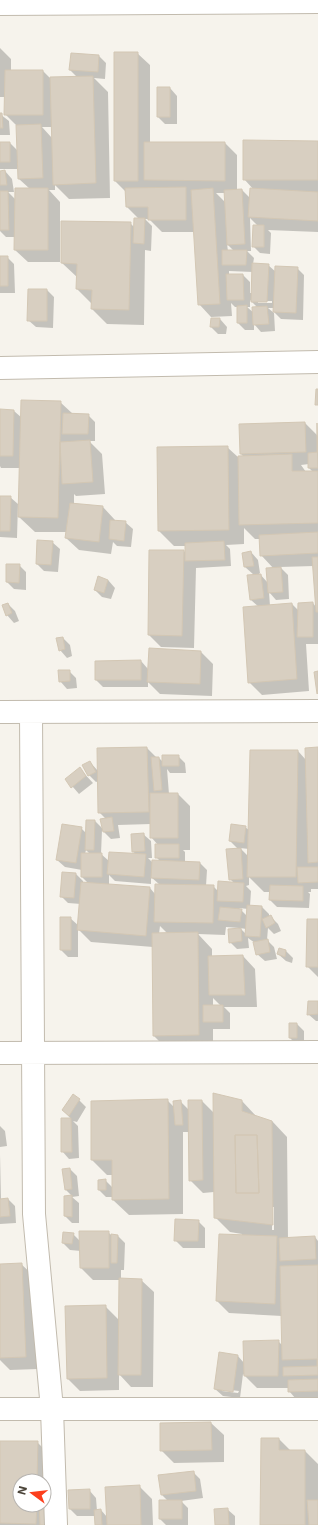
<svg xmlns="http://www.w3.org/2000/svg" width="318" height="1525" font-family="Inter,sans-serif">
<rect width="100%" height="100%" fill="#f6f3ec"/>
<path fill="#0003" fill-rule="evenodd" d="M0,48L11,59V71H43L50,78L77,77L70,70L99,56L106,63L105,79L94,78L108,92L110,198L69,199L55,185V190H49L60,202V262H28L15,250V237H6L0,231V172L5,171L12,179L14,192H8L16,200L30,189L19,179L18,163H17V169H0V143H10L18,151L17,126L5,114L6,97H0ZM42,127H52V138Z
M137,53L150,65V143H225L237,155V190H242L250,198L254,190L244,179L318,142V232L268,230L271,233L270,254L260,253L253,246L258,226L250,218L251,251H247L254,258L253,264L268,265L276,272L297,268L304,275L303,320L281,319L274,312V308H268L274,313L275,331L261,332L254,324V330H245L238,323V307H235L231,303L232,316L211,317L199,304L195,232H162L149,219H145L152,226L151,251L145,250L144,325L107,324L92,309V304L77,289L78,278L62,263L130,223L134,227L139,219L127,207L126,192L115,181ZM216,193H225L226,203ZM227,244L234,251H228ZM229,271L253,272L252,293H250V282L243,275H229ZM250,300L258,308L254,313L247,307H250ZM258,301H272V303H258Z
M170,88L177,96V124H165L158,117Z
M0,114L9,121L10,135H0Z
M0,257H7L14,264L15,293H0Z
M47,290L54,297L53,328L36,327L28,320Z
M220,319L227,327L226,334H218L211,327Z
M60,402L73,414L88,415L95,422V441H89L102,454L105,494L76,496L74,494V504L103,507L115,520V521L125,522L133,529L131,547L117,546L113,542L111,554L79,550L66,538L67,532H35L19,517L21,468H1L0,466V410L14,411L22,418Z
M305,423L318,436V644H306L309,691L262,695L249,682L259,607L251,600L254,575L245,567L251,552L258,560L260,573H259L268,583L274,569L261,555L260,539H255L244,528V544L226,545L230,549L231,566L196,568L194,648L161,647L149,635L184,551L186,553V546H174L159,531L227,447L239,458L243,456L241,454L240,425ZM309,464V468L313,472H306L301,465ZM314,566L316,607L313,603L299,611L292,604L270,606L269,592L276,600L289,599L288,575L280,567Z
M0,497H10L18,504L17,538L0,537Z
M52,542L60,549L58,572L44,571L37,564Z
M19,565L26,572V590L14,589L7,582Z
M108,580L115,588L111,599L102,597L95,590Z
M8,604L15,611L19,621L14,623L7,615Z
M63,638L70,645L72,656L67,658L60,650Z
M201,652L213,664L212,696L160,694L148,682V687H103L96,680L141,661L148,669Z
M69,671L76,678L77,688L67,689L60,681Z
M147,748L157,758H159L163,762L178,756L185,763L186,773H170L167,769L169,794H178L190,806V850H183L185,852V862L200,863L207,870L206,886H213L218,891L234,883L230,879L238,849L230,841L245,827L249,830L298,751L306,760L318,748V889H311V892H308L310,894L309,908L277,907L270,900V892H264L249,877V885L246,886L251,891L250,906L262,907L269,914V917L270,916L278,924L281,931L274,934L268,928L267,940L274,947L277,959L265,961L257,954L255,943L248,938L249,948L237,949L230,942L239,928L226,927L225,935L198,934L212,949V957L243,956L255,969L257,1007H224L230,1013V1029H213V1050L169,1051L154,1036L153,947L91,942L78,929V957H68L61,950L70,918L79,926L81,904L68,903L61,896L76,874L83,881V883H88L82,877V870L65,867L57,860L81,828L87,834L95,821L103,829L106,819L99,812V781L96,782L89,775L90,762L98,771ZM151,824V837L158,845L156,857L160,861L153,863L148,858H152L151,841L143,834L133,852L136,854L109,861L101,854L102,830L111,839L120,838L118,825ZM240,848L249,849V857ZM86,850L90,854H85ZM109,875L115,881L151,884V877L160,885L155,894L150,888L109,885ZM239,908L248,909L247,916ZM160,926L168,934H159ZM240,928L246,929V934ZM213,998L221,1006H213Z
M80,769L93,783L79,794L66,779Z
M318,920V977L307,966Z
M286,951L293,958L292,963L286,961L278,954Z
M318,1002V1021H316L308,1014Z
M297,1024L304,1031V1045H297L290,1038Z
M79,1100L86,1107L77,1122L73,1121L78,1126L79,1158L69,1159L62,1151V1119H71L63,1110Z
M167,1100L174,1107L180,1101L189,1110L202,1101L214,1113L242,1101L257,1117L272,1121L287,1137L288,1239L315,1237L318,1241V1398L296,1399L289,1391V1388H257L243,1374L240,1398L223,1396L215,1389L238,1356L244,1363L278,1341L283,1346L282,1316L229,1313L217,1301L242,1234L230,1232L215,1217L214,1192L203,1193L190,1180V1132H183V1214L129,1215L113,1200V1197H106L99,1190V1181L105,1180L113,1188V1175H107L92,1160ZM272,1207H274V1230H272ZM222,1389L239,1391L238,1393L222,1391Z
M0,1126L5,1131L7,1146L0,1147Z
M0,1154L1,1200L8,1199L15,1206L16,1223L0,1224Z
M70,1169L77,1176L79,1196L72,1197L79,1203V1223H72L65,1216V1197L72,1196L66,1190Z
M198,1221L205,1228V1248H183L175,1240Z
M108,1232L112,1236H118L125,1243L124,1270H121V1280H141L154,1292L153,1387H131L119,1374V1390L80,1391L68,1379L105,1306L119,1320L120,1280H93L81,1268V1251L70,1250L63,1243L73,1234L80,1241Z
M21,1264L34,1276L38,1369L10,1370L0,1360V1265Z
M211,1423L224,1435V1462L174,1463L161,1450V1424Z
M279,1439L291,1451H305L318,1464V1525H261Z
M0,1442H37L42,1447V1445H50L58,1525H0ZM20,1481H44V1505H20Z
M193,1472L200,1479L203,1498L181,1501L188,1508V1525H166L160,1519L168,1501L162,1495Z
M139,1486L152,1499L153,1525H96L95,1516H77L70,1509L69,1491L89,1490L96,1498L97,1511L101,1510L107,1517Z
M227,1509L235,1516V1525H216Z"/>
<path fill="#d8cfc1" stroke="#d3c7b4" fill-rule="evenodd" d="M114,52H138V181H114Z
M71,53L99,55L98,72L69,70Z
M5,70H43V115H4Z
M93,76L96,183L53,185L50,77Z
M157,87H170V117H157Z
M0,113H2L3,128H0Z
M41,124L43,178L18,179L16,125Z
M243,140L318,141V180H243Z
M0,142H10V162H0Z
M144,142H225V181L144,180Z
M5,170L7,185H0V171Z
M186,187V220H148V207H126L125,188Z
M15,188H48V250H14Z
M213,188L220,304L198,305L191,190Z
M250,188L318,192V221L248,217Z
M242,189L245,244L227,245L224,190Z
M0,191H8L9,230H0Z
M134,218H145L144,244L133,243Z
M61,221L131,222L129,310L91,309L92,290L76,289L77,264L61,263Z
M253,225H264V247H252Z
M222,250H247L246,265H222Z
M0,256H8V286H0Z
M252,263L269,264L267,302H251Z
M275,266L298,267L296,313L273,312Z
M226,274H243L244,300H227Z
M28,289H47V321H27Z
M247,305V323H237V306Z
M267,306L269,324L253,325L252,307Z
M211,318H220L219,327H210Z
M316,389H318V405H315Z
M21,400L61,401L58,518L18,517Z
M0,409L14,410L13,456H0Z
M63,413L89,414L88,434H62Z
M305,422L306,452L240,454L239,424Z
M317,423L318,468H308V453L317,452Z
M90,440L93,482L62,484L60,442Z
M228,446L229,530L158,531L157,447Z
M292,454V471H318V523L239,525L238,456Z
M0,496H11L10,531H0Z
M70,503L103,506L99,542L65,538Z
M110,520L126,521L124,541L109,539Z
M318,532V553L260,556L259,535Z
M37,540L53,541L51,565L36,564Z
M224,541L225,560L185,561V543Z
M149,550H184L182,636L148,635Z
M251,551L254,566L244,567L242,553Z
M312,557H318V612H316Z
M6,564H20L19,583L6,582Z
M281,567L283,592L268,593L266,568Z
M261,574L264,598L250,600L247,575Z
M98,576L108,580L104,593L94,590Z
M313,602V637H297L298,603Z
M8,603L12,613L6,616L2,605Z
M292,603L297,679L248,683L243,607Z
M63,637L65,649L59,651L56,638Z
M149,648L201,651L200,684L147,682Z
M141,660V680H95V661Z
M58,670H70V681L59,682Z
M318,671V693L317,694L314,672Z
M147,747L149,812L98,813L97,748Z
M318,747V862L308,863L305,748Z
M250,750H298L296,877H247Z
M162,755H179V766H162Z
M151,757H159L162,790L154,791Z
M90,761L96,772L88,776L82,765Z
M80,767L86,776L71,788L65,779Z
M150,793H178V838H150Z
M112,817L114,831L103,832L100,819Z
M86,820H95L94,850H85Z
M62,824L82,827L76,863L56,860Z
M231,824L246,826L244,843L229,841Z
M144,833L145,851L132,852L131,834Z
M155,844H179V858H155Z
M241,848L243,879L229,880L226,849Z
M109,852L146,854L144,877L107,874Z
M81,853H102V877H81Z
M152,860L200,862L199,880L151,878Z
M297,867H318V882L298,883Z
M62,872L76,873L74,898L60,897Z
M218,881L244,883L243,902L217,901Z
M81,882L150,887L146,936L77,930Z
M155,884L214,885L213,923L154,922Z
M270,885L303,886V901L269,900Z
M247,905L262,906L260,937L245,936Z
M220,907L242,909L240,922L218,920Z
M271,915L275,923L266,928L262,919Z
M60,917H71V950H60Z
M307,919H318V967H306Z
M241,928L242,941L229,943L228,929Z
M198,932L199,1035L153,1036L152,933Z
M268,939L270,952L256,955L253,942Z
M279,948L286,950L285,957L277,954Z
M243,955L245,995H209L208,956Z
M308,1001H318V1014L307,1015Z
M203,1005H223V1022H203Z
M289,1023H297V1038H289Z
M213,1093L242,1100V1111L272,1121L273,1225L214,1218ZM235,1135H257L259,1193H236Z
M73,1094L80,1099L69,1116L62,1110Z
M168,1099L169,1199L112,1200V1160H91V1101Z
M181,1100L183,1125H175L173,1101Z
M188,1100H202L203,1180L189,1181Z
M61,1118H71L72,1152H61Z
M235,1135H257L259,1193H236Z
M70,1168L72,1189L65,1190L62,1169Z
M106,1179V1190H98V1180Z
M72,1195V1217L64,1216V1196Z
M8,1198L10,1216L0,1217V1199Z
M175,1219L199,1220L198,1241H174Z
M79,1231H109V1268H80Z
M63,1232L74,1233L72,1244L62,1243Z
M111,1234L118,1235L117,1263H111Z
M219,1234L277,1236L275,1304L216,1301Z
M315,1236L316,1259L280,1261L279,1238Z
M22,1263L26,1357L0,1358V1264Z
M318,1265V1375L283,1376V1367L317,1366V1359L282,1360L280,1266Z
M119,1278L142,1279L141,1375H118Z
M106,1305L107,1378L67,1379L65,1306Z
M279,1340L278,1376H244L243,1341Z
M219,1352L238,1355L233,1392L214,1389Z
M318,1379V1391L288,1392V1380Z
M211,1422L212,1450L160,1451V1423Z
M261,1438H279V1450H305V1525H260Z
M0,1441H38L37,1481H20V1505H37L36,1524L0,1523Z
M194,1471L196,1491L161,1495L158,1475Z
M140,1485L141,1525H107L105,1487Z
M90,1489V1509H69L68,1490Z
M44,1499H50L51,1525H40L39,1505H44Z
M159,1500H182V1519H159Z
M307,1500H318V1525H309Z
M228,1508L229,1525H215L214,1509Z
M101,1509L102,1525H95L94,1510Z"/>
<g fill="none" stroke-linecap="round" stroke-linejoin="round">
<g stroke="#c2bbae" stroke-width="24">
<path id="street" d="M0,4L318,2
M0,368L318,362
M0,712L318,711
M31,713L34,1214L52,1409L56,1525
M0,1053L318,1052
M0,1409H318"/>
</g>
<use href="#street" stroke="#fff" stroke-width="22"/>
</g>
<g transform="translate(32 1493) rotate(285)"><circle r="19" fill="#ffffff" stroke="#b7b4b0"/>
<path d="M0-3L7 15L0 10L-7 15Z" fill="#fc3f1d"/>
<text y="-6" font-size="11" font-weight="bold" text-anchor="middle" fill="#4b4439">N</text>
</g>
</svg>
